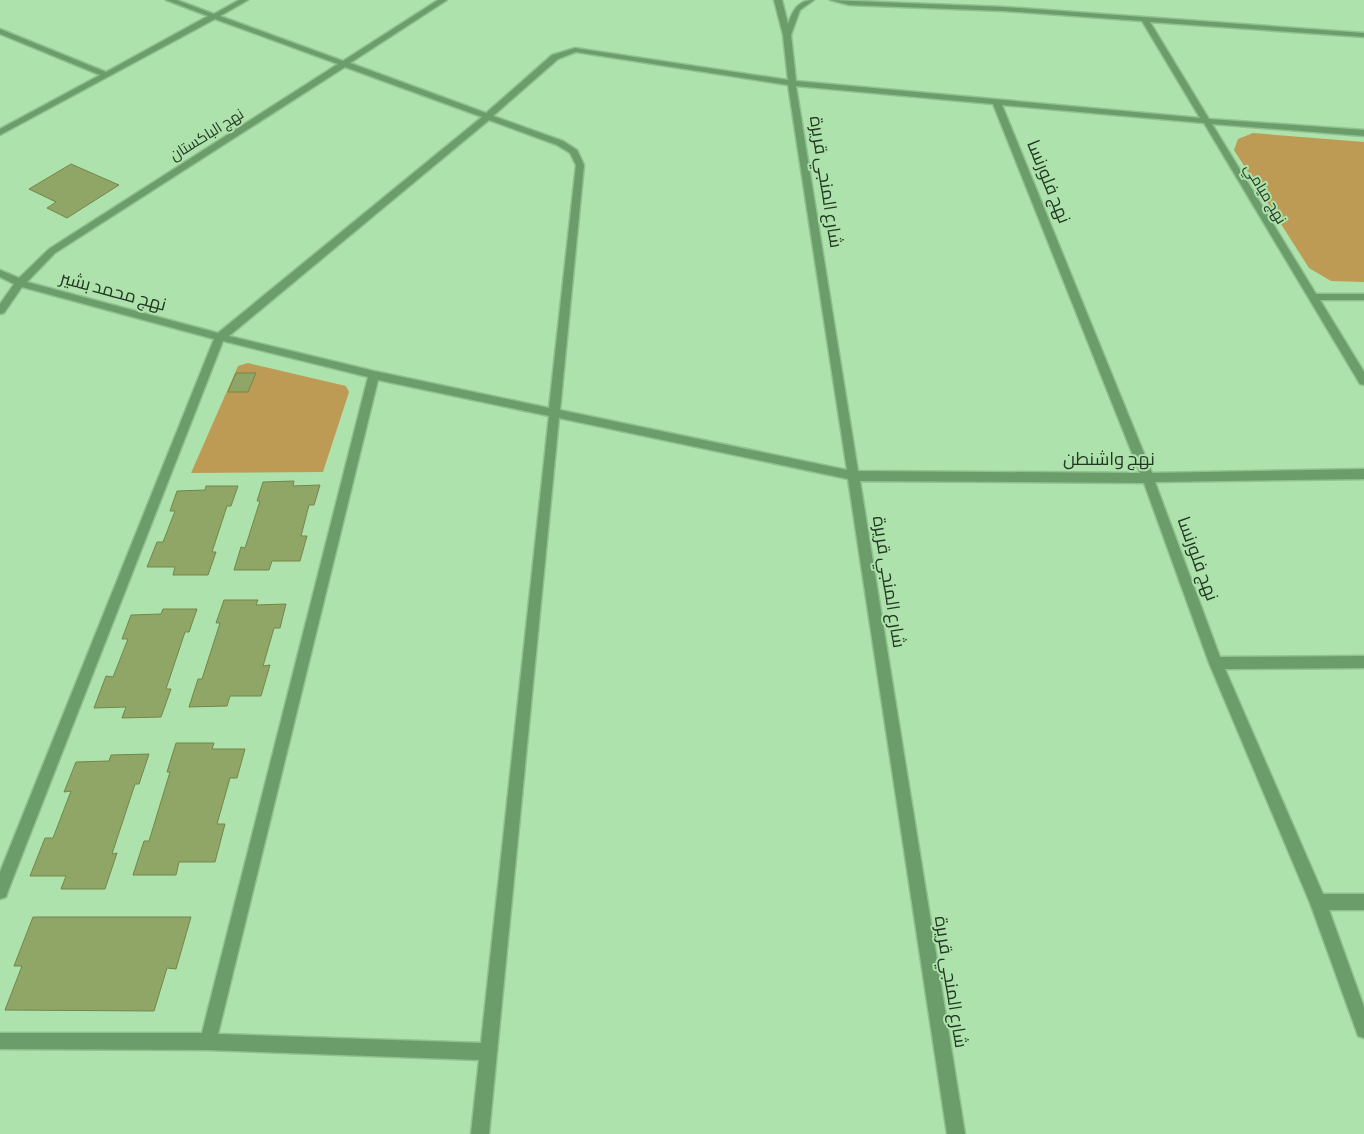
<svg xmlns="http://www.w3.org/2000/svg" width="1364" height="1134" font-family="'Alegreya Sans',Cairo,sans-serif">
<rect width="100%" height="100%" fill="#aee2ac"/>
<path fill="#bd9b54" d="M1253,133L1364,142V282L1331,281L1309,268L1234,150L1238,139Z
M248,363L346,386L349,392L323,472L191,473L238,366Z"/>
<path fill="#90a666" stroke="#728748" d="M71,164L119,185L67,218L47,208L56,202L29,189Z
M236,373H256L248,392H228Z
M294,481L293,486L320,485L314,505H309L301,536H307L300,561H272L269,570H234L241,547L245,548L260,501H257L263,482Z
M206,486H238L231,506H227L212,552H216L208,575H173L175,567H147L157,542H163L175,511H170L177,491L205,490Z
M224,600H258L256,605L286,604L280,628H274L263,666L270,665L261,696H230L227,706L189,707L198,679H202L220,623H216Z
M163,609H197L189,632H185L166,689H171L161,717L122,718L126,707L94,708L106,676L113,677L128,639H122L131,615L161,614Z
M176,743H214L212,749H245L237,778H230L217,824H225L215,862H179L176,875H133L144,841H149L170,772H167Z
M149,754L139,784H135L112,854L117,853L105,889H61L66,876H30L45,838H53L71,791L64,792L76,762L109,761L111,755Z
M33,917H191L176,969L167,968L154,1011L5,1010L22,966H14Z"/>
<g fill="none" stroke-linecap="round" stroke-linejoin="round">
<g stroke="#92c091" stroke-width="3">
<path id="street" d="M166,0H177L214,14L239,0H248L220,16L343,61L438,0H447L350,63L486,113L552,55L575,48L788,80L783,35L774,0H782L788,24C793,10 798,0 814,0L800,10L791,35L796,81L1200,118L1142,21L1004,11L849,5L830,0L1004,7L1364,33V37L1150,22L1209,119L1364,130V136L1212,124L1316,294H1364V300H1320L1364,372V385L1360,384L1204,123L1002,105L1152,473L1364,469V479L1155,482L1220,657L1364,656V668L1225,669L1323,894H1364V910H1329L1364,1007V1038L1358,1036L1356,1030L1310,903L1209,663L1144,483L860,481L965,1134H947L848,479L559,418L489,1134H471L479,1060L208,1050L0,1049V1033H202L368,377L223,341L8,891L6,897L0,899V872L214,339L22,287L4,313L0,314V304L14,284L0,277V270L19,278L49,249L338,64L215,19L0,135V129L100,75L0,34V29L106,72L208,16ZM576,52L788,85L847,470L560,410L584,165L577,150L563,141L493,116L558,59ZM345,67L482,117L218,333L27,282L55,253ZM796,86L993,104L1140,473L858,471ZM489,120L557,145L570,153L576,165L549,408L374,371L229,336ZM378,380L549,416L481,1043L218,1034Z"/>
</g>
<use href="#street" fill="#6b9d6a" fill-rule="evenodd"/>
</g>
<g text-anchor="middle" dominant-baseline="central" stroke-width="4" stroke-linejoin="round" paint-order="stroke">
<g font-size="15" fill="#233823" stroke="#aee2ac">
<text transform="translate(207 135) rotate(-32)">نهج الباكستان</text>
<text transform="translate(1265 194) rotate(59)">نهج ميامي</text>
</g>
<g font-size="18" fill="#233823" stroke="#aee2ac">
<text transform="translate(825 182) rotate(81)">شارع المنجي قريرة</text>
<text transform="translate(1048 182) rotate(68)">نهج فلورنسا</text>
<text transform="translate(113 292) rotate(15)">نهج محمد بشير</text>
<text x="1109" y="460">نهج واشنطن</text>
<text transform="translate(1197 559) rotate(70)">نهج فلورنسا</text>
<text transform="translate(888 582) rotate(81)">شارع المنجي قريرة</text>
<text transform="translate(950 982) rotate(81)">شارع المنجي قريرة</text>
</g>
</g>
</svg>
